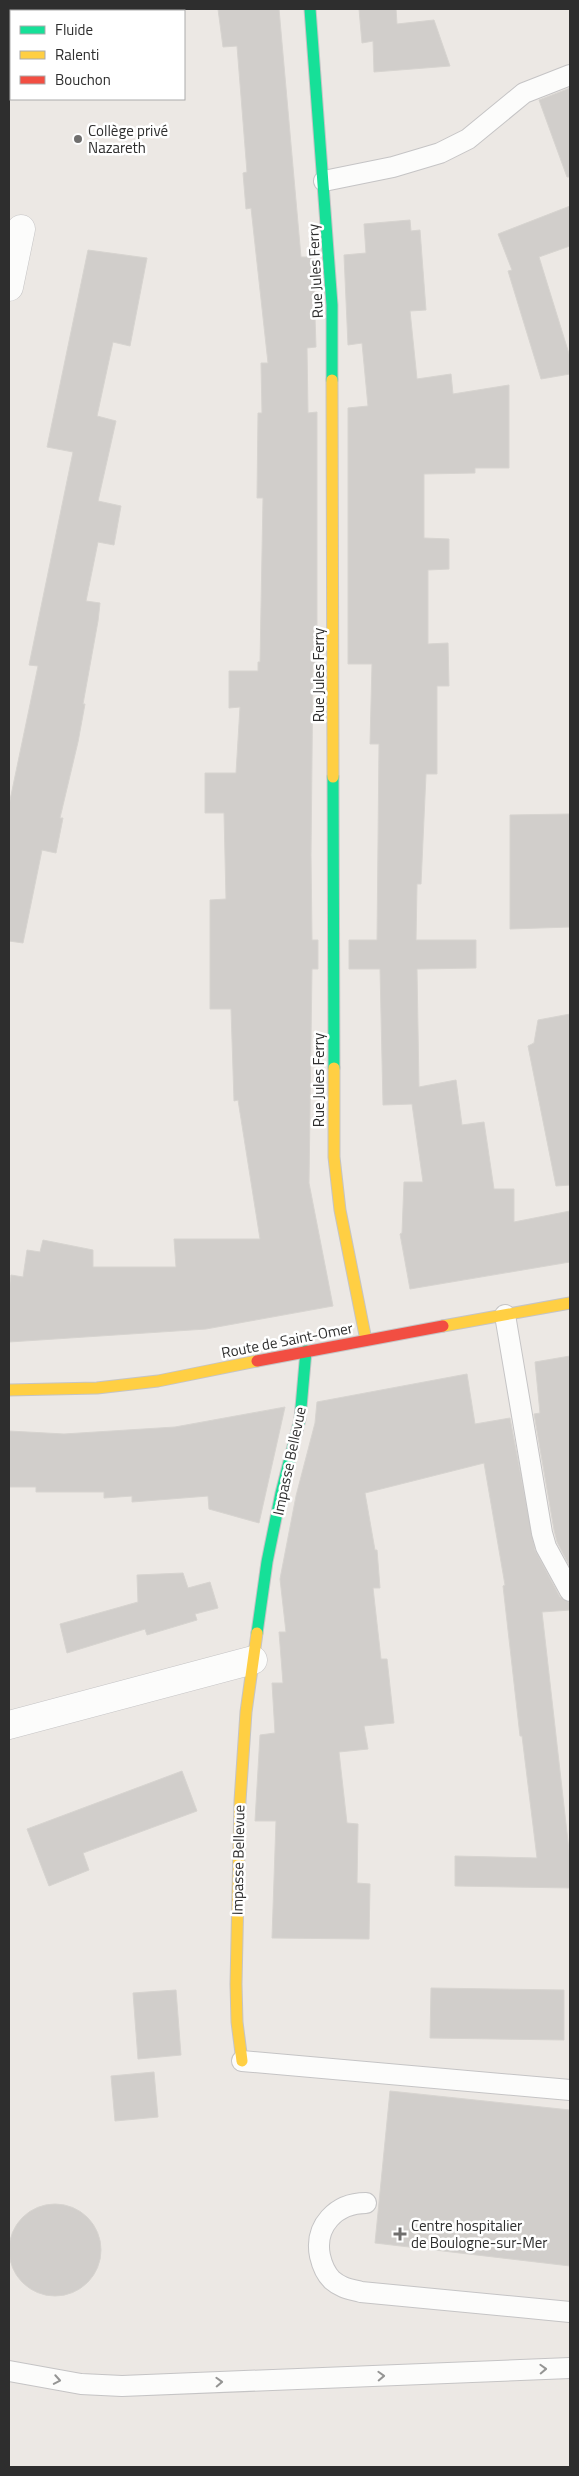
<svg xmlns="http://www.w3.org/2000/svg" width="579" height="2476" font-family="'Titillium Web',sans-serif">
<rect width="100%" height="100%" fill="#ece8e4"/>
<path fill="#d1cecb" stroke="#d7d4d0" d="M218,9H279L301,257H313L316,347L307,348L308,413L317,412V664H313L311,856L312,940H318V969H312L309,1183L333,1306L206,1329L9,1342V1291L11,1275L23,1277L27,1250L40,1252L43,1240L93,1250V1267H176L174,1239H260L238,1100L234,1101L231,1009H210V900L226,899L224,813H205V773H236L240,707L229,708V671H258V662H260L263,498H257L258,413H262L261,363H268L251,208L246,209L243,173L247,172L237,46L223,47Z
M359,9H396L397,24L434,20L450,66L374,72L373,41L362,43Z
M570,88V177H567L539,100Z
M570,206V246L539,257L570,357V374L541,379L508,271L512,270L498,234Z
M410,220L411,231L420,230L426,310L410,311L417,379L451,374L453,394L509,385V468H475V473L424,474V538L449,539V569L428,570V644L448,643L449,686H437V774H426L421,884H417L416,940H476V968L417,969L419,1087L456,1080L462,1125L484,1122L494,1189H514V1222L570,1211V1262L410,1289L400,1234L402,1233L404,1182H423L412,1104L383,1105L380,969H349V940H377L379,744H370L372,664H348V408L368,406L362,343L348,345L344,255L366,253L364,224Z
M88,250L147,258L130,346L113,342L97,416L116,421L98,501L121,506L114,545L98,542L86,601L100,603L98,621L83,704H85L78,742L60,818H63L56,853L42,850L23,943L9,941V805L38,666L29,665L73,452L47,447Z
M570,814V927L510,929V815Z
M570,1014V1185L556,1186L528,1046L534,1043L538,1020Z
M570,1356V1567L557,1542L554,1530L534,1414L540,1413L535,1362Z
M467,1374L475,1424L510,1418L535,1550L560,1597L570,1603V1610L542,1612L570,1859V1888L455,1886V1856L537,1858L522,1736H520L503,1586L505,1585L484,1463L365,1493L375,1550H377L380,1588H373L381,1659H387L394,1723L364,1726L368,1749L339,1752L347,1823L358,1824L357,1883L370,1884L369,1939L272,1938L276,1821H255L260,1735L275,1733L272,1683H283L279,1632H286L280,1579L296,1496L315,1423L317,1402Z
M285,1407L259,1523L209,1509L208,1496L132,1502V1496L104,1498V1492H36V1487H9V1431L64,1434L175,1427Z
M183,1573L188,1588L210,1582L218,1608L195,1614L197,1620L147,1635L145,1629L67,1653L60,1624L138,1602L137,1575Z
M182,1771L197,1811L83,1853L89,1870L49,1886L27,1829Z
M431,1988L564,1990V2040L430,2038Z
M176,1990L181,2055L138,2059L133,1993Z
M154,2072L158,2117L115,2121L111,2076Z
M390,2091L570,2110V2266L375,2243Z
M9 2250a46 46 0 1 1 92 0a46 46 0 1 1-92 0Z"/>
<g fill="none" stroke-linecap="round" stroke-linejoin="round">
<g stroke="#c5c4c5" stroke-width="22">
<path id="lane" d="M324,181L393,167L440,153L468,139L524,93L570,75
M505,1315L542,1533L546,1547L570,1591
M242,2061L570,2090
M366,2203C336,2203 314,2226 320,2256C322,2265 326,2274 332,2280C341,2288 350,2289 361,2292L570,2312
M9,2371L81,2384L122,2386L570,2368"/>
</g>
<g stroke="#c5c4c5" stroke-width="29">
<path id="street" d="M9,287L21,229
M9,1725L253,1660"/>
</g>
<g stroke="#c5c4c5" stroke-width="13">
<path id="fast" d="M310,9L332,305V380
M333,777L334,1068
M257,1633L267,1562L281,1493L300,1419L306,1351"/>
</g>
<g stroke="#c5c4c5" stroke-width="13">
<path id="slow" d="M332,380L333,777
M334,1068V1157L340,1210L366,1340
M443,1326L570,1303
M9,1390L97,1388L158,1381L257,1361
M242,2061L237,2022L236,1984L240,1801L246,1712L257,1633"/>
</g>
<g stroke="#c5c4c5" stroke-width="13">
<path id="jam" d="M257,1361L443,1326"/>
</g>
<use href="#lane" stroke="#fcfcfb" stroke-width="20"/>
<use href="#street" stroke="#fcfcfb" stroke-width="28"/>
<use href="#fast" stroke="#16e098" stroke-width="11"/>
<use href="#slow" stroke="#ffcf43" stroke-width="11"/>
<use href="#jam" stroke="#f24e42" stroke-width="11"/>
</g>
<defs><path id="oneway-chevron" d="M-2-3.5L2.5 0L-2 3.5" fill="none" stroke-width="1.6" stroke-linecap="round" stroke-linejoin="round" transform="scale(1.25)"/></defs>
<g stroke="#959594">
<use href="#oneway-chevron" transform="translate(543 2369) rotate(-2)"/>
<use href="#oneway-chevron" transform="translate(381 2376) rotate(-2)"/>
<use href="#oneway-chevron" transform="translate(57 2380) rotate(10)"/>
<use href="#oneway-chevron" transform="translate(219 2382) rotate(-2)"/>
</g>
<g fill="#706f6e" stroke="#fff" stroke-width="2">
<circle cx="78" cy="139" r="5"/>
<path d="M397.5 2226.5h5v5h5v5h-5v5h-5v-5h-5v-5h5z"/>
</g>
<g text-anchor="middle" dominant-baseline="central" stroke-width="5" stroke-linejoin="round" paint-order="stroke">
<g font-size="15" fill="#2e2e2e" stroke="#fff" text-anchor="start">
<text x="88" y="130">Collège privé<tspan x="88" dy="17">Nazareth</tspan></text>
<text x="411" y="2225">Centre hospitalier<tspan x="411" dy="17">de Boulogne-sur-Mer</tspan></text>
</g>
<g font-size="15" fill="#2e2e2e" stroke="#fff">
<text transform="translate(315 271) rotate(-93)">Rue Jules Ferry</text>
<text transform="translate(318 675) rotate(-90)">Rue Jules Ferry</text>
<text transform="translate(318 1080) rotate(-90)">Rue Jules Ferry</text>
<text transform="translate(287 1340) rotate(-11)">Route de Saint-Omer</text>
<text transform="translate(289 1461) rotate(-78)">Impasse Bellevue</text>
<text transform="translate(238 1860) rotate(-89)">Impasse Bellevue</text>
</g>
</g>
<rect width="579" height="2476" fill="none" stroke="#2e2e2e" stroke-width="20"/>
<rect x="10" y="10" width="175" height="90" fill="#ffffff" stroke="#ababab"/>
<rect x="20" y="26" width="25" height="8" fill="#16e098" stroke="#ababab"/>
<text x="55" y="35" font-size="15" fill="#2e2e2e">Fluide</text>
<rect x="20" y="51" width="25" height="8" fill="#ffcf43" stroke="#ababab"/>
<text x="55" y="60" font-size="15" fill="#2e2e2e">Ralenti</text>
<rect x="20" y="76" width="25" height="8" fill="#f24e42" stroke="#ababab"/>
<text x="55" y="85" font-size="15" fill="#2e2e2e">Bouchon</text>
</svg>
